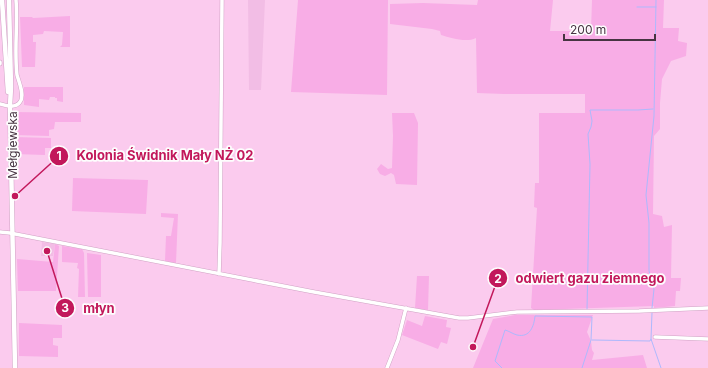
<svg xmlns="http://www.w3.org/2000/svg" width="708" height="368" font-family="Inter,sans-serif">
<rect width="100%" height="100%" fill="#fbcbee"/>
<path fill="#f2bde5" d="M248,0H265L261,90H249Z
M42,242L55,244L53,256H41Z"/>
<path fill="#f8ade6" d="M298,0H388L387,95L291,92Z
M478,0H553L550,31H591L592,0H664L663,28H679L678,41L687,43L686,56L671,61L662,79L660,103V129L654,136L653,214L662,216L664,227L672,225L671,278H681L680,291H676L675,306L654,308V306L534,310L531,308L537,208L534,207L535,183H539V113H585V94H504L477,93L476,38C466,43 451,38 441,35L440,31L432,29L390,24V4L423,3L477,5Z
M70,16V47H60L62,45L63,32L44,31L43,34L33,35V42H36L35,67H22L20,17H32L33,18Z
M24,87H63V102L57,101V98H55V97H50L49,100L39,99V107L24,105Z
M14,112L81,113V122H55L54,129L49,130V136L14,135Z
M392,113H414L418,123L417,185L396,184L394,175L391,173L385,176L380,174L377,169L381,164L388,169L392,168L393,136Z
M14,137L51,138V148H45V155L15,154Z
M73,178L148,180L146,214L72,211Z
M161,213L178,214L176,263L165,261L166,236H171L174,218L161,217Z
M55,244L59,246L56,291H18L17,259L53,262Z
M62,246L82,249L84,253L85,297H78L79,269L77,268L78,263L62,262Z
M87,253L101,255V297H88Z
M417,276H429L428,310L415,308Z
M515,315H593L587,332L591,341L592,350L594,353L592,360L643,355L647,368H473L493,319Z
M425,316L447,320L446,327L451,328L447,344L441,342L438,349L402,335L407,320L422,326Z
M19,323L62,325V338H53V345L58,346V357L19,356Z"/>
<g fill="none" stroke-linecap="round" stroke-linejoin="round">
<path stroke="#adb9fd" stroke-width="1" d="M637,7H656
M652,308L654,289L649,271V223L646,195L654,116L656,0
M587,310L590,164L588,134L591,127L592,121L590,110H638L653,109
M651,339L652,313
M592,340L650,341L651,339L661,368
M502,368L495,361L505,330C509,331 513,334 517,335C530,338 534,326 535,316L592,317L591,340L582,368"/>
<g stroke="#d0a2c4" stroke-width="4.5">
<path id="street" d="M0,62V64
M0,104C6,106 16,108 20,102C25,96 19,82 17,75C14,50 18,25 16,0
M0,232L10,233L314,292L459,318H468L517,312L639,311L708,308
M219,274L220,243L222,0
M655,337L708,339
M387,368L398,340L406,308"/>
</g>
<g stroke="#d0a2c4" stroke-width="5.5">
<path id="secondary" d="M2,0L8,92
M9,0L11,87L10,106L15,368"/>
</g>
<use href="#street" stroke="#fff" stroke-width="3.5"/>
<use href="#secondary" stroke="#fff" stroke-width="4.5"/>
</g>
<g text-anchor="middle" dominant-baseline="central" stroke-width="3.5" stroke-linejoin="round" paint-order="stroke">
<g font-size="12" fill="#473442" stroke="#fdfdfd">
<text transform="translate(12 145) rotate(-90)">Mełgiewska</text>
</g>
</g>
<path fill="none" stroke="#c2185b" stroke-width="1.5" d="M15 196L59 156M473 347L498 278M47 251L65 308"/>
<g fill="#c2185b" stroke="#fdfdfd" stroke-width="1.5">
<circle cx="15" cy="196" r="4"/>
<circle cx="473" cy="347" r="4"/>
<circle cx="47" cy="251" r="4"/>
<circle cx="59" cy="156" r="10"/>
<circle cx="498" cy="278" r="10"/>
<circle cx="65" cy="308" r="10"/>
</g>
<g font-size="12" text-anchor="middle" font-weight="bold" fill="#fff">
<text x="59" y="160">1</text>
<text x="498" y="283">2</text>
<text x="65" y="312">3</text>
</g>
<g font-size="13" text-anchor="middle" font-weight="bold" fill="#c2185b" stroke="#fdfdfd" stroke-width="3.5" stroke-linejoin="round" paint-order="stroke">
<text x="165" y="160">Kolonia Świdnik Mały NŻ 02</text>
<text x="590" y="283">odwiert gazu ziemnego</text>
<text x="99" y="313">młyn</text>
</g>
<path d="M564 34v6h91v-6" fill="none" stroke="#473442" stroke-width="2"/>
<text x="570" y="34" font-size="12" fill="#473442" stroke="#fdfdfd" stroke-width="3" paint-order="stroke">200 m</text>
</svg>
